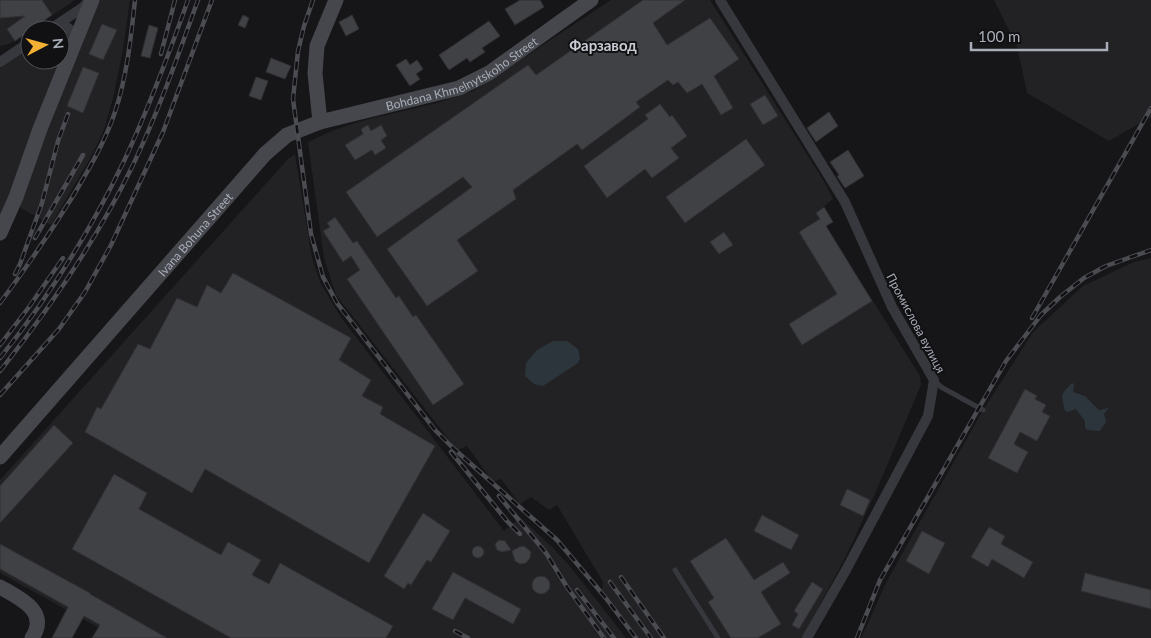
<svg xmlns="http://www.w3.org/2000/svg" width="1151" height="638" font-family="Lato,sans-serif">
<rect width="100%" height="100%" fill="#161618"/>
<path fill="#222225" d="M0,0H75L9,44L0,46Z
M98,0H130L123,50L113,98L104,130L91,157L51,225L16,205Z
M611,0H710L825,183L833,199L817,212L920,376L921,385L874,496L846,556L802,638H638L602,589L603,582L557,505L549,510L531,497L520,504L501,479L493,482L467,446L457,450L336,295L324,258L308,142L334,130L365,120L437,103L473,91Z
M994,0H1151V117L1109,141L1027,93L1017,46Z
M60,36L65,45V51L0,226V68L30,47V60H60Z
M295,154L312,258L320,282L340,316L504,531L520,517L553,548L569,565L626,638H117L0,573V480L288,159Z
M1151,258V638H861L886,583L908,543L983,410L1033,332L1083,286L1134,262Z"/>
<path fill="#2c353c" d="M553,341H567L578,349L580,358L578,363L543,386L534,384L525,376L526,363L537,350Z
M1072,383L1074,384L1073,392L1085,396L1099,410L1109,408L1104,414L1106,422L1100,431L1087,430L1085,427V421L1076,409L1068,412L1065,411C1061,395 1060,395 1072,383Z"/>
<path fill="#404145" stroke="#303034" d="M0,0H42L52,15L15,41L7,29L25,16L0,18Z
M520,0H540L544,7L515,25L505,9Z
M643,0H685L653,23L667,45L710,18L739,59L714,76L733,108L721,115L702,84L687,93L678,82L673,85L668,80L636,102L640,107L582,150L577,144L513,190L516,199L457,240L478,271L427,306L387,249L472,187L463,177L377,237L346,192L528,65L536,75Z
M243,15L249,18L245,28L238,25Z
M352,15L359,29L346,36L339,22Z
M489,21L500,36L482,48L485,52L470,62L467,58L449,70L439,55Z
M102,24L117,30L103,60L89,54Z
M149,25L158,28L150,58L141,56Z
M271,58L291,66L285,79L266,72Z
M406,59L410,65L417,60L423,69L416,74L420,79L410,86L396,65Z
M83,67L99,73L83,113L67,106Z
M256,77L268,81L261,100L249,96Z
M765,95L778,116L763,125L750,104Z
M660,104L670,117L672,115L687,136L671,148L679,158L652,178L645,169L607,198L584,166L648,119L645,115Z
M829,112L838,126L816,142L807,128Z
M368,125L371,131L381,125L387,136L381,140L386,148L375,155L372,150L355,160L345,145L363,134L361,129Z
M746,139L765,165L685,223L666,197Z
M848,150L864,176L845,188L837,176L839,175L830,162Z
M824,207L833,222L826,226L872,301L802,345L789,324L837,294L799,232L820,219L816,213Z
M335,217L353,243L357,241L396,298L399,296L413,317L416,315L464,384L433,405L347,279L360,270L351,256L343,262L323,231L330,227L327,223Z
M724,232L733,245L719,254L710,242Z
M233,273L351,338L339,360L371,380L362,396L383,407L380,414L435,446L369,563L205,469L192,493L85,432L97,407L101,409L138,344L150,349L177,298L197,307L207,285L221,293Z
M1025,389L1037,396L1035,399L1046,405L1042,412L1050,416L1037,441L1020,432L1014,444L1028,452L1017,473L988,458Z
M54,425L73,443L0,523V486Z
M114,474L147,493L139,509L221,555L228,542L261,560L252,575L269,584L280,563L393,626L386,638H231L72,549Z
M847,489L870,500L863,516L840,505Z
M423,513L450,531L431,562L427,560L411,585L408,583L404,589L384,576Z
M762,515L799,535L791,550L754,531Z
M989,527L1005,536L1001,544L1033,562L1024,578L992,559L988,567L971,557Z
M922,531L945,543L929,574L906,561Z
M726,538L754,580L783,562L790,573L761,592L781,624L758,638H731L708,602L714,598L690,561Z
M499,540L505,541L511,550L502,552L497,550L495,544Z
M0,544L90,593V594L167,638H92L100,625L84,616L72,638H52L68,607L0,569Z
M472 552a6 6 0 1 1 12 0a6 6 0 1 1-12 0Z
M524,546L531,552L530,558L526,563L520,564L515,561L512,551L519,547Z
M453,572L521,609L513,624L465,598L453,620L432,609Z
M1085,573L1151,590V609L1081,591Z
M532 585a9 9 0 1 1 18 0a9 9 0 1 1-18 0Z
M812,582L823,589L799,629L792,625L798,614L794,611Z"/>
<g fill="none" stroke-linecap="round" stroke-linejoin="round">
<path stroke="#37383d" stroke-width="5" d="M934,380L941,387L983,410
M675,570L718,638"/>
<path stroke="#37383d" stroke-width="10" d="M720,0L845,202L892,307L934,380L928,416L846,570L807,638
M58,24C69,26 75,32 74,43
M49,30L82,8L90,0
M0,62L30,42"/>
<g stroke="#45474d" stroke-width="15">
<path d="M320,122L315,73L317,46L336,0"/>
<path d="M0,233L16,197L40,129L92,0"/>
<path id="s1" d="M0,457L265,154L287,135L320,122L459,88L489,73L591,0"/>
<path d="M0,587C19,598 50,611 32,638"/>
</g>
<g stroke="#4a4c52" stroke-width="4.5">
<path id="rail" d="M313,0L304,26L298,51L293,99L311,234L323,277L337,303L435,430L454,449L557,540L605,597L636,638
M161,54L175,0
M35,238L83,155
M15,274L20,264L42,203L58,141L68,114
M0,303C26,268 50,233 73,196C89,169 105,142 115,112C127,76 131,37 135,0
M1032,318L1151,108
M0,345L29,307L63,258
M0,358C49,297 91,230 125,159C149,107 169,54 188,0
M0,371C50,308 97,239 132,167C158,113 178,56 198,0
M0,395L59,329L85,292L111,245L163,132L212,0
M451,452L507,521L520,534
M499,496L546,553L567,587L604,638
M621,577L664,638
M610,582L651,638
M577,590L614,638
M455,631L468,638
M857,638L880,580L1006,361L1041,315L1060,297L1084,278L1106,266L1151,250"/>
</g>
<use href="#rail" stroke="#111113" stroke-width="2.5" stroke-dasharray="8" stroke-linecap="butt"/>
</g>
<g text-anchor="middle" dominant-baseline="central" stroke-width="4" stroke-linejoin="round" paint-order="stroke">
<g font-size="12" fill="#a8adb8" stroke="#111113">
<text stroke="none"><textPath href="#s1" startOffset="618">Bohdana Khmelnytskoho Street</textPath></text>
<text stroke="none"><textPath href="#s1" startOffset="296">Ivana Bohuna Street</textPath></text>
<text transform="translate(916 323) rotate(62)">Промислова вулиця</text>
</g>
<g font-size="15" font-weight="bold" fill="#c9ccd4" stroke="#111113">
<text x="603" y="45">Фарзавод</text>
</g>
</g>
<g transform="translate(45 45) rotate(84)"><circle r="24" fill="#111113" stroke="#4d4f55"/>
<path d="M0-4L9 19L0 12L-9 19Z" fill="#f2b134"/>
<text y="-8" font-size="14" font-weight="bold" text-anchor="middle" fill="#a8adb8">N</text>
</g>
<path d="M971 42v8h136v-8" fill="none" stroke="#a8adb8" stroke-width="2.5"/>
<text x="978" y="42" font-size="15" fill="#a8adb8" stroke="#111113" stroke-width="4" paint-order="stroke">100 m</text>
</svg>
